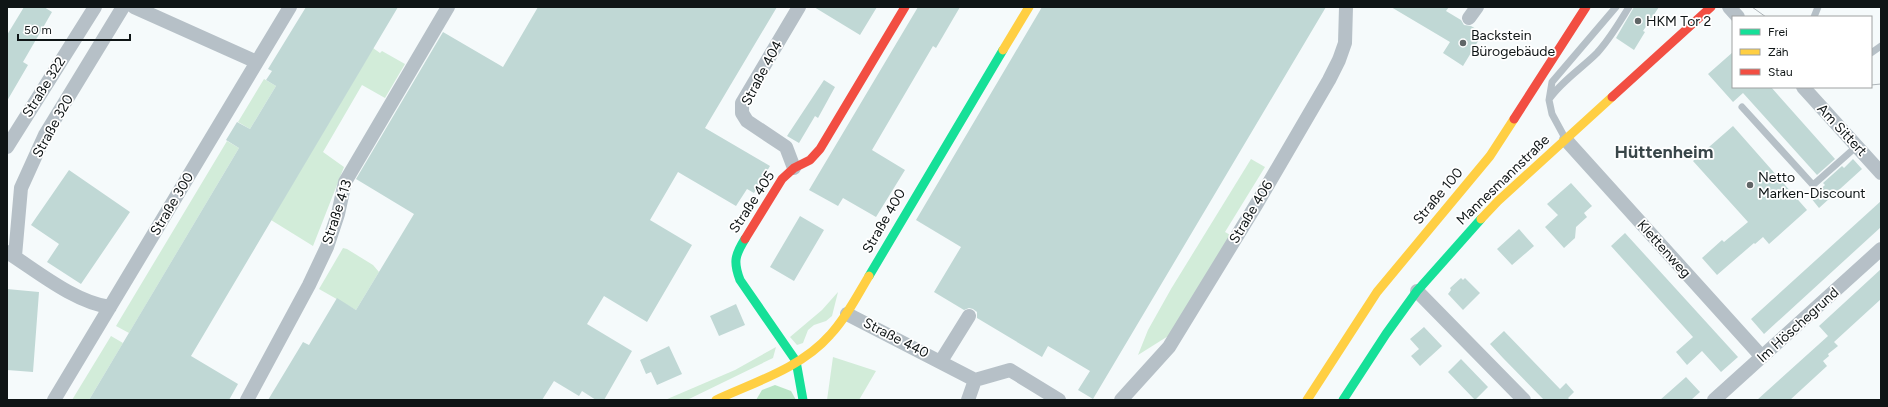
<svg xmlns="http://www.w3.org/2000/svg" width="1888" height="407" font-family="Figtree,sans-serif">
<rect width="100%" height="100%" fill="#f5fafb"/>
<path fill="#d2ecd9" d="M373,48L380,53L382,51L405,64L385,98L362,85L323,152L344,167L313,246L271,220Z
M264,79L276,86L250,129L238,122Z
M227,141L239,148L129,333L116,326Z
M1251,159L1265,167L1225,232L1232,236L1173,333L1138,355L1148,330L1171,289Z
M343,248L347,249L373,265L379,272L356,310L319,289Z
M838,292L832,316L826,321L814,325L808,330L803,343L797,345L790,337L822,310Z
M111,336L123,343L89,400H72Z
M776,347L773,358L687,400H665L735,370Z
M833,357L876,371L859,400H827Z"/>
<path fill="#bae5c6" d="M775,385L791,391L796,400H756L762,390Z"/>
<path fill="#c0d8d5" d="M24,7H44L52,12L23,62L28,65L7,101V35Z
M306,7H398L191,356L238,384L229,400H89L239,148L226,140L237,122L250,129L276,86L266,80L272,71L268,69Z
M538,7H777L705,128L770,166L754,193L747,189L736,206L678,172L650,220L692,245L647,322L604,296L587,324L632,351L604,400H596L582,391L579,396L554,381L542,400H268L303,342L309,345L337,298L356,310L414,214L356,179L443,32L503,67Z
M814,7H877L860,35Z
M918,7H960L936,48L933,46L872,150L905,170L876,217L843,198L838,206L809,190Z
M1042,7H1326L1093,399L1078,390L1090,371L1048,346L1042,357L977,318V312L973,309L969,308L964,310L934,292L961,247L916,220Z
M1391,7H1449L1446,11L1461,20L1464,25L1471,26L1483,33L1463,66L1443,53L1450,42Z
M1634,7H1659L1643,31L1645,32L1634,50L1616,38Z
M1733,52V87H1771L1835,159L1817,175L1743,93L1733,102L1708,74Z
M824,80L835,87L818,118L815,116L799,143L787,136Z
M1733,126L1807,210L1769,244L1763,237L1755,244L1754,243L1717,275L1702,258L1722,240L1724,242L1748,222L1693,161Z
M1853,159L1862,169L1819,208L1811,198L1825,185L1823,183L1842,166L1844,168Z
M69,170L130,212L81,284L47,262L59,244L31,225Z
M1571,183L1592,206L1584,213L1587,217L1576,227L1575,238L1564,248L1545,227L1558,215L1547,204Z
M1881,201V227L1764,334L1751,319Z
M800,216L824,230L794,281L770,267Z
M1519,229L1534,246L1512,265L1497,249Z
M1625,233L1738,357L1721,372L1702,351L1687,365L1676,352L1693,337L1611,246Z
M1881,269V299L1834,342L1838,346L1828,354L1829,356L1823,361L1827,366L1790,400H1757L1828,336L1819,326Z
M1461,278L1463,280L1465,278L1480,293L1463,310L1448,294L1451,290L1450,288Z
M7,289L39,292L33,372L7,370Z
M736,304L745,325L719,336L710,316Z
M1424,327L1442,346L1420,366L1411,356L1419,349L1410,339Z
M1504,331L1560,389L1566,383L1574,392L1568,398L1570,400H1544L1503,358L1490,344Z
M669,346L682,374L657,385L651,372L646,374L640,360Z
M1461,359L1488,387L1475,400L1448,372Z
M1686,377L1700,392L1691,400H1660Z"/>
<g fill="none" stroke-linecap="round" stroke-linejoin="round">
<path stroke="#b6c0c7" stroke-width="7" d="M1814,17L1818,7
M1871,53L1881,46
M1550,98C1562,81 1582,68 1597,53C1610,39 1619,23 1629,7
M1742,107L1813,185L1857,146
M1565,138L1552,114L1549,100L1552,82L1616,7"/>
<path stroke="#b6c0c7" stroke-width="14" d="M134,7L257,62
M1729,7L1738,17
M1469,18L1477,7
M1803,87L1881,173
M1566,140L1762,357
M7,147L95,7
M794,168L786,147L747,121L742,113V103L799,7
M7,252C37,271 74,302 110,307
M15,256L21,188L45,135L123,7
M1417,291L1524,400
M847,314L975,380L1010,370L1059,400
M941,361L969,316
M54,400L290,7
M247,400L309,285L327,247L338,214L345,182L448,7
M968,400L975,380
M1121,400L1169,347L1256,205L1329,80L1339,60L1345,43L1346,7
M1714,400L1881,249"/>
<path stroke="#16e098" stroke-width="9" d="M745,239C735,255 733,262 740,280L796,361L803,400
M869,276L1003,50
M1343,400L1386,334L1417,291L1481,219"/>
<path stroke="#ffcf43" stroke-width="9" d="M1003,50L1029,7
M1481,219L1498,201L1612,97
M716,400C755,382 801,368 830,335C846,318 857,296 869,276
M1307,400L1377,292L1490,156L1514,119"/>
<path stroke="#f24e42" stroke-width="9" d="M1612,97L1711,7
M1514,119L1586,7
M745,239L782,179L794,168L810,160L820,149L905,7"/>
<path stroke="#aeb5b9" stroke-width="1" d="M1752,7L1766,17
M1871,85L1881,84"/>
</g>
<g fill="#606566" stroke="#fff" stroke-width="1.5">
<circle cx="1638" cy="21" r="4"/>
<circle cx="1463" cy="43" r="4"/>
<circle cx="1750" cy="185" r="4"/>
</g>
<g text-anchor="middle" dominant-baseline="central" stroke-width="3.5" stroke-linejoin="round" paint-order="stroke">
<g font-size="14" fill="#0f1516" stroke="#fff" text-anchor="start">
<text x="1646" y="21">HKM Tor 2</text>
<text x="1471" y="35">Backstein<tspan x="1471" dy="16">Bürogebäude</tspan></text>
<text x="1758" y="177">Netto<tspan x="1758" dy="16">Marken-Discount</tspan></text>
</g>
<g font-size="14" fill="#0f1516" stroke="#fff">
<text transform="translate(762 73) rotate(-62)">Straße 404</text>
<text transform="translate(44 87) rotate(-58)">Straße 322</text>
<text transform="translate(53 126) rotate(-61)">Straße 320</text>
<text transform="translate(1842 130) rotate(47)">Am Sittert</text>
<text transform="translate(1503 180) rotate(-44)">Mannesmannstraße</text>
<text transform="translate(1438 196) rotate(-50)">Straße 100</text>
<text transform="translate(752 202) rotate(-57)">Straße 405</text>
<text transform="translate(172 204) rotate(-59)">Straße 300</text>
<text transform="translate(337 212) rotate(-72)">Straße 413</text>
<text transform="translate(1251 212) rotate(-59)">Straße 406</text>
<text transform="translate(884 221) rotate(-60)">Straße 400</text>
<text transform="translate(1664 249) rotate(48)">Klettenweg</text>
<text transform="translate(1798 325) rotate(-42)">Im Höschegrund</text>
<text transform="translate(896 338) rotate(27)">Straße 440</text>
</g>
<g font-size="18" font-weight="bold" fill="#394649" stroke="#fff">
<text x="1664" y="152">Hüttenheim</text>
</g>
</g>
<rect width="1888" height="407" fill="none" stroke="#0f1516" stroke-width="16"/>
<rect x="1732" y="16" width="140" height="72" fill="#ffffff" stroke="#9fa1a2"/>
<rect x="1740" y="29" width="20" height="6" fill="#16e098" stroke="#9fa1a2"/>
<text x="1768" y="36" font-size="12" fill="#0f1516">Frei</text>
<rect x="1740" y="49" width="20" height="6" fill="#ffcf43" stroke="#9fa1a2"/>
<text x="1768" y="56" font-size="12" fill="#0f1516">Zäh</text>
<rect x="1740" y="69" width="20" height="6" fill="#f24e42" stroke="#9fa1a2"/>
<text x="1768" y="76" font-size="12" fill="#0f1516">Stau</text>
<path d="M18 34v6h112v-6" fill="none" stroke="#0f1516" stroke-width="2"/>
<text x="24" y="34" font-size="12" fill="#0f1516" stroke="#ffffff" stroke-width="3" paint-order="stroke">50 m</text>
</svg>
